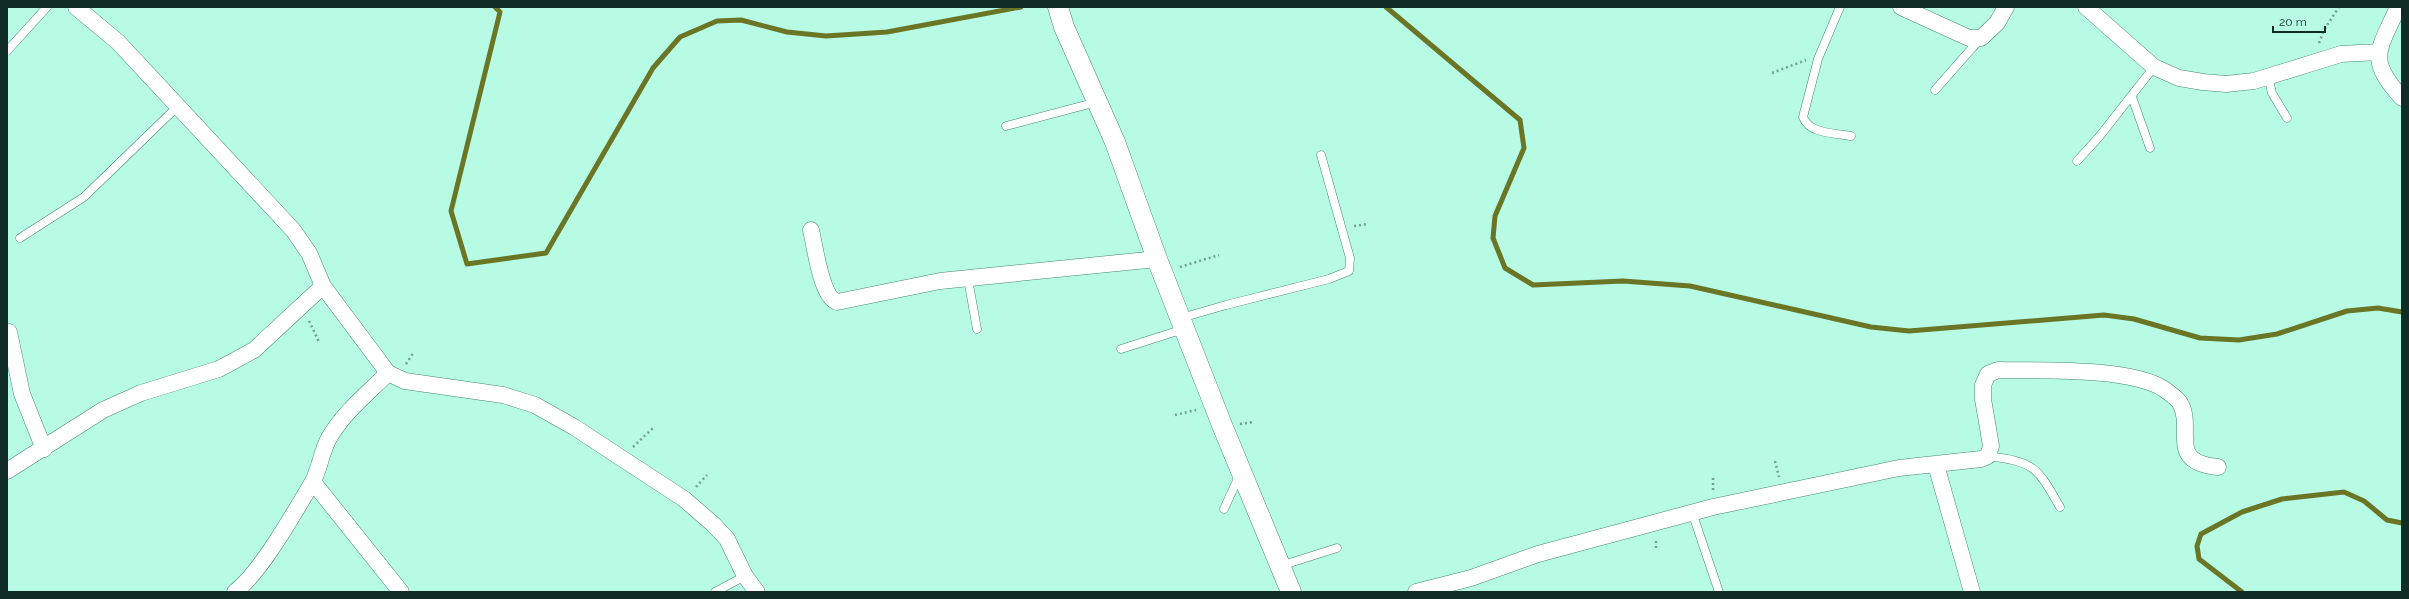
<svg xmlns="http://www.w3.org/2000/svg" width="2409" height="599" font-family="Raleway,sans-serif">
<rect width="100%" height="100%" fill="#b7fbe5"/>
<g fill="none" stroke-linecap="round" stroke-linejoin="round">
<path stroke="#6a7626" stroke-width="5" d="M495,7L500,12L451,211L467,264L546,253L653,68L680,37L717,21L741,20L787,32L826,36L887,32L1021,7
M1386,7L1520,120L1524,148L1495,216L1493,238L1505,268L1533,285L1623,281L1690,286L1871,327L1909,331L2104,315L2134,319L2200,338L2239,340L2277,334L2347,311L2378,308L2402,312
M2242,592L2199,559L2197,546L2201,534L2242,512L2282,499L2344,492L2364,501L2387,520L2402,523"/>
<g stroke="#448673" stroke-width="9">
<path id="service" d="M1840,7L1818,59L1803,117C1809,134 1835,133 1851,136
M7,51L47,7
M2268,76L2272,93L2287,118
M1935,90L1981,38
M2132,97L2150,148
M1006,126L1097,102
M2077,161L2099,137L2154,67
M20,238L84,197L179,105
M968,279L977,329
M1181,318L1226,305L1329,279L1349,271L1350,258L1321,155
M1121,349L1184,329
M1988,456C2035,462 2037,467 2060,507
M1224,509L1240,474
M1692,512L1719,592
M1280,566L1337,548
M715,592L745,576"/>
</g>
<g stroke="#448673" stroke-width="17">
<path id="minor" d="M76,7L118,42L293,230L309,253L323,286L388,373L405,381L503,395L535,405L574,427L684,499L714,525L727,539L745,576L757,592
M1901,7L1969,38H1981L1997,23L2006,7
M2086,7L2154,67L2179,78L2203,82L2226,84L2254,81L2341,54L2379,52
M2398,7C2379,50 2366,59 2402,98
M811,230C815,246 821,297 837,302L940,281L1157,259
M9,332L22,394L44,449
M1936,465L1972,592
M7,471L103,410L141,393L219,369L254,350L323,286
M313,482L401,592
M235,592C261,572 294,513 312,483C320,469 321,452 329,438C344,412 367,394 388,373
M1416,592L1471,578L1538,554L1713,507L1899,468L1981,459L1988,456L1991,446L1983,399V385L1988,374L1998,370C2040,371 2130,367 2164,389C2169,393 2176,397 2180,403C2195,429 2166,462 2218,467"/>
</g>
<g stroke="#448673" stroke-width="21">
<path id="tertiary" d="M1058,7L1064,27L1115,142L1157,259L1222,425L1291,592"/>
</g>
<path stroke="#6fa191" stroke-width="2.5" stroke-dasharray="2 3" stroke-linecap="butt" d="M2319,43L2324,30L2339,7
M1772,73L1806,60
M1354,226L1367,224
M1180,267L1219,255
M309,321L319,342
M406,364L414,352
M1175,415L1196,410
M1240,424L1254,422
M633,447L653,428
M1775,461L1779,477
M1713,478V490
M696,487L707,475
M1656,548V539"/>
<use href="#service" stroke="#fff" stroke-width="8"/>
<use href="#minor" stroke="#fff" stroke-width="16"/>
<use href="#tertiary" stroke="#fff" stroke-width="20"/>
</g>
<rect width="2409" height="599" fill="none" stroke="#102c24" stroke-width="16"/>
<path d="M2273 26v6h52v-6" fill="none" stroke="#102c24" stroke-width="2"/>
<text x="2279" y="26" font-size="12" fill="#102c24" stroke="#b7fbe5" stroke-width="3" paint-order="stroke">20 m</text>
</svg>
